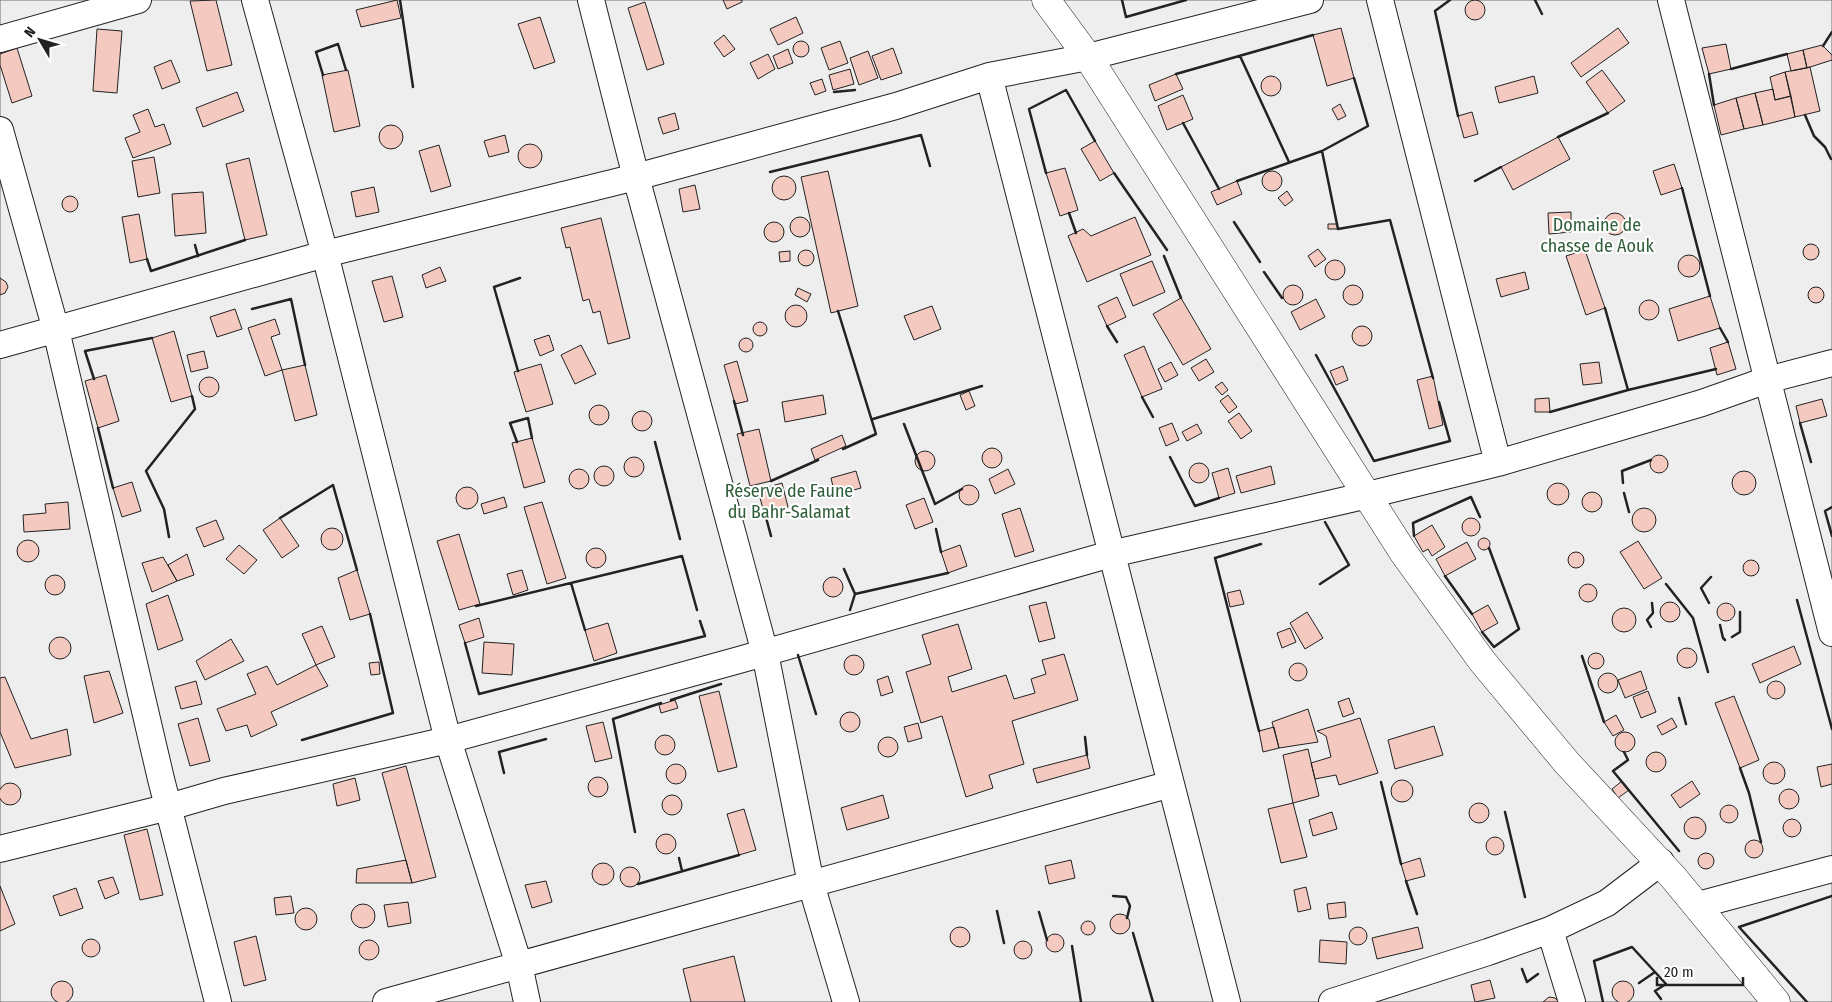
<svg xmlns="http://www.w3.org/2000/svg" width="1832" height="1002" font-family="'Fira Sans Condensed',sans-serif">
<rect width="100%" height="100%" fill="#fff"/>
<path fill="#eee" stroke="#6f6f6f" d="M0,0H1832V1002H0Z"/>
<path fill="#f3c9c0" stroke="#222" d="M1465 10a10 10 0 1 1 20 0a10 10 0 1 1-20 0Z
M216,0L232,65L207,71L190,1Z
M397,0L401,18L361,27L356,10Z
M723,0H742V2L727,9Z
M645,2L664,64L647,70L628,8Z
M540,17L555,62L534,69L518,24Z
M796,17L803,33L778,45L770,29Z
M1341,28L1354,78L1327,86L1313,35Z
M1618,28L1629,43L1581,77L1571,63Z
M97,29L122,31L117,93L93,91Z
M724,35L735,49L724,57L714,43Z
M793 49a8 8 0 1 1 16 0a8 8 0 1 1-16 0Z
M840,41L848,63L829,70L821,48Z
M1726,44L1731,69L1709,74L1702,48Z
M1822,45L1832,55V60L1807,68L1803,50Z
M17,48L32,96L12,103L0,65V54Z
M893,48L902,73L881,80L872,56Z
M788,49L793,63L778,69L773,56Z
M1803,50L1807,68L1791,71L1787,54Z
M868,51L878,78L859,85L850,58Z
M768,54L775,69L758,79L750,63Z
M171,60L180,82L162,89L154,67Z
M1810,67L1820,111L1795,117L1785,72Z
M850,69L854,84L833,90L829,75Z
M348,70L360,126L334,132L322,75Z
M1602,70L1625,101L1608,113L1586,82Z
M1785,72L1791,96L1775,100L1770,77Z
M1176,74L1183,89L1155,101L1149,85Z
M1261 86a10 10 0 1 1 20 0a10 10 0 1 1-20 0Z
M1534,76L1538,93L1499,103L1495,87Z
M822,79L826,91L815,95L810,83Z
M1773,89L1775,100L1791,96L1795,117L1763,125L1755,93Z
M237,92L244,111L203,127L196,108Z
M1755,93L1763,125L1744,129L1736,98Z
M1183,95L1193,119L1167,130L1158,106Z
M1736,98L1744,129L1721,135L1714,105Z
M1340,104L1346,116L1338,120L1332,109Z
M148,109L155,127L164,124L171,144L133,158L125,138L140,132L133,115Z
M1472,112L1478,134L1464,138L1458,116Z
M675,113L679,129L663,134L658,118Z
M379 137a12 12 0 1 1 24 0a12 12 0 1 1-24 0Z
M505,135L509,152L489,157L484,141Z
M1558,137L1570,159L1513,190L1501,167Z
M1095,141L1114,173L1100,181L1081,149Z
M518 156a12 12 0 1 1 24 0a12 12 0 1 1-24 0Z
M439,145L451,186L431,192L419,151Z
M154,157L160,193L138,197L132,161Z
M249,158L267,235L245,240L226,164Z
M1674,164L1682,188L1661,195L1653,171Z
M1065,168L1078,210L1060,216L1046,173Z
M1262 181a10 10 0 1 1 20 0a10 10 0 1 1-20 0Z
M828,171L858,306L831,313L801,177Z
M772 188a12 12 0 1 1 24 0a12 12 0 1 1-24 0Z
M1237,181L1242,194L1217,205L1211,192Z
M695,185L700,209L683,212L679,189Z
M374,187L379,212L356,217L351,192Z
M1287,191L1293,200L1285,206L1278,198Z
M203,192L206,233L175,236L172,194Z
M62 204a8 8 0 1 1 16 0a8 8 0 1 1-16 0Z
M1571,212V232L1549,234L1548,213Z
M1604 224a11 11 0 1 1 22 0a11 11 0 1 1-22 0Z
M139,214L147,259L130,263L122,217Z
M1135,217L1151,255L1087,282L1068,236L1083,229L1091,236Z
M790 227a10 10 0 1 1 20 0a10 10 0 1 1-20 0Z
M601,218L630,338L608,344L600,311L593,313L589,299L583,301L570,247L566,248L561,228Z
M764 232a10 10 0 1 1 20 0a10 10 0 1 1-20 0Z
M1328,224H1337L1338,229H1328Z
M1803 252a8 8 0 1 1 16 0a8 8 0 1 1-16 0Z
M1318,249L1326,259L1315,267L1308,256Z
M1585,250L1605,308L1586,315L1566,256Z
M798 258a8 8 0 1 1 16 0a8 8 0 1 1-16 0Z
M790,251V261L780,262L779,252Z
M1678 266a11 11 0 1 1 22 0a11 11 0 1 1-22 0Z
M1325 270a10 10 0 1 1 20 0a10 10 0 1 1-20 0Z
M1152,261L1165,292L1133,306L1120,274Z
M440,267L446,281L426,288L422,275Z
M1525,272L1529,289L1501,297L1496,279Z
M392,276L403,317L384,322L372,281Z
M0,278L6,282L8,287L5,293L0,295Z
M1343 295a10 10 0 1 1 20 0a10 10 0 1 1-20 0Z
M1283 295a10 10 0 1 1 20 0a10 10 0 1 1-20 0Z
M1808 295a8 8 0 1 1 16 0a8 8 0 1 1-16 0Z
M798,288L811,294L807,302L795,295Z
M1710,296L1720,328L1678,341L1669,309Z
M1117,297L1126,317L1107,326L1098,306Z
M1181,298L1211,349L1183,365L1153,314Z
M1316,299L1325,317L1300,330L1291,312Z
M1639 310a10 10 0 1 1 20 0a10 10 0 1 1-20 0Z
M785 316a11 11 0 1 1 22 0a11 11 0 1 1-22 0Z
M932,306L941,329L914,340L904,316Z
M235,309L242,329L217,337L210,317Z
M275,319L280,334L271,337L282,370L265,376L248,328Z
M753 329a7 7 0 1 1 14 0a7 7 0 1 1-14 0Z
M1352 336a10 10 0 1 1 20 0a10 10 0 1 1-20 0Z
M174,331L192,396L171,402L152,338Z
M549,335L554,350L540,356L534,340Z
M739 345a7 7 0 1 1 14 0a7 7 0 1 1-14 0Z
M1728,342L1736,369L1717,375L1710,348Z
M581,345L596,374L575,384L561,355Z
M1144,346L1162,389L1142,397L1124,355Z
M204,351L208,368L191,372L187,355Z
M1206,359L1214,372L1199,381L1191,368Z
M737,361L748,401L735,404L724,365Z
M1171,362L1178,375L1165,382L1158,369Z
M1599,362L1602,383L1583,385L1580,364Z
M541,364L553,404L526,412L514,372Z
M305,365L317,415L295,421L282,370Z
M1343,366L1348,380L1336,385L1330,371Z
M106,375L119,421L98,428L85,381Z
M1433,376L1443,425L1429,429L1417,380Z
M199 387a10 10 0 1 1 20 0a10 10 0 1 1-20 0Z
M1222,382L1228,390L1222,395L1215,387Z
M969,391L975,406L966,410L960,395Z
M823,395L826,414L785,422L782,402Z
M1228,395L1237,407L1229,413L1220,401Z
M1549,398L1550,412H1535V399Z
M1822,399L1827,416L1800,423L1796,406Z
M589 415a10 10 0 1 1 20 0a10 10 0 1 1-20 0Z
M632 421a10 10 0 1 1 20 0a10 10 0 1 1-20 0Z
M1239,413L1252,431L1241,439L1228,421Z
M1172,423L1179,440L1166,446L1159,428Z
M1197,424L1202,433L1187,441L1182,432Z
M759,429L771,481L750,486L737,434Z
M842,435L846,446L815,460L811,449Z
M532,438L545,482L524,488L512,443Z
M982 458a10 10 0 1 1 20 0a10 10 0 1 1-20 0Z
M915 461a10 10 0 1 1 20 0a10 10 0 1 1-20 0Z
M1650 464a9 9 0 1 1 18 0a9 9 0 1 1-18 0Z
M624 467a10 10 0 1 1 20 0a10 10 0 1 1-20 0Z
M1189 473a10 10 0 1 1 20 0a10 10 0 1 1-20 0Z
M1271,466L1275,484L1241,493L1236,476Z
M594 476a10 10 0 1 1 20 0a10 10 0 1 1-20 0Z
M1228,468L1235,493L1219,498L1212,473Z
M1008,469L1015,484L995,494L989,479Z
M569 479a10 10 0 1 1 20 0a10 10 0 1 1-20 0Z
M856,471L861,488L835,495L831,478Z
M1732 483a12 12 0 1 1 24 0a12 12 0 1 1-24 0Z
M132,482L141,511L122,517L113,488Z
M782,483L788,507L764,513L758,490Z
M1547 494a11 11 0 1 1 22 0a11 11 0 1 1-22 0Z
M959 495a10 10 0 1 1 20 0a10 10 0 1 1-20 0Z
M456 498a11 11 0 1 1 22 0a11 11 0 1 1-22 0Z
M1582 502a10 10 0 1 1 20 0a10 10 0 1 1-20 0Z
M504,497L507,507L484,514L481,504Z
M924,498L933,522L915,529L906,505Z
M68,502L70,529L24,532L23,515L46,513L45,504Z
M542,502L566,578L547,584L524,507Z
M1632 520a12 12 0 1 1 24 0a12 12 0 1 1-24 0Z
M1020,508L1034,551L1015,557L1002,514Z
M280,518L299,546L282,558L263,530Z
M1462 527a9 9 0 1 1 18 0a9 9 0 1 1-18 0Z
M216,520L224,539L204,547L196,528Z
M1432,525L1445,547L1432,556L1428,549L1423,552L1414,536Z
M321 539a11 11 0 1 1 22 0a11 11 0 1 1-22 0Z
M459,534L480,604L459,610L437,541Z
M1478 544a6 6 0 1 1 12 0a6 6 0 1 1-12 0Z
M17 551a11 11 0 1 1 22 0a11 11 0 1 1-22 0Z
M1638,541L1662,578L1644,589L1620,552Z
M1467,542L1476,559L1445,576L1436,559Z
M239,545L257,560L244,574L226,559Z
M960,545L967,566L948,573L941,552Z
M586 558a10 10 0 1 1 20 0a10 10 0 1 1-20 0Z
M1568 560a8 8 0 1 1 16 0a8 8 0 1 1-16 0Z
M187,554L194,575L177,581L168,565Z
M163,557L177,581L152,592L142,563Z
M1743 568a8 8 0 1 1 16 0a8 8 0 1 1-16 0Z
M357,570L370,614L350,620L338,578Z
M522,570L528,590L513,595L507,574Z
M45 585a10 10 0 1 1 20 0a10 10 0 1 1-20 0Z
M823 587a10 10 0 1 1 20 0a10 10 0 1 1-20 0Z
M1579 593a9 9 0 1 1 18 0a9 9 0 1 1-18 0Z
M1240,590L1244,604L1230,607L1227,593Z
M168,595L183,640L158,650L146,604Z
M1660 612a10 10 0 1 1 20 0a10 10 0 1 1-20 0Z
M1046,602L1055,638L1039,642L1029,606Z
M1717 612a9 9 0 1 1 18 0a9 9 0 1 1-18 0Z
M1488,605L1498,623L1482,632L1472,614Z
M1612 620a12 12 0 1 1 24 0a12 12 0 1 1-24 0Z
M1307,612L1323,638L1305,649L1290,623Z
M479,618L484,637L465,643L459,625Z
M608,623L617,653L594,661L585,630Z
M958,624L972,669L948,677L952,692L1006,675L1014,699L1035,693L1031,679L1046,674L1042,660L1064,654L1078,700L1012,721L1024,764L989,775L993,788L966,797L942,716L921,723L906,672L931,664L922,635Z
M322,626L335,657L316,665L302,634Z
M1290,628L1296,642L1282,648L1277,633Z
M49 648a11 11 0 1 1 22 0a11 11 0 1 1-22 0Z
M231,639L244,661L205,680L196,661Z
M484,642L514,644L512,675L482,673Z
M1794,646L1801,664L1760,683L1752,664Z
M1677 658a10 10 0 1 1 20 0a10 10 0 1 1-20 0Z
M1588 661a8 8 0 1 1 16 0a8 8 0 1 1-16 0Z
M844 665a10 10 0 1 1 20 0a10 10 0 1 1-20 0Z
M379,662L380,674L371,675L369,663Z
M1289 672a9 9 0 1 1 18 0a9 9 0 1 1-18 0Z
M316,665L328,686L271,712L277,725L251,737L247,725L226,731L217,709L256,694L247,674L267,666L277,685Z
M109,671L123,713L94,723L84,676Z
M1641,671L1647,689L1625,698L1618,680Z
M1598 683a10 10 0 1 1 20 0a10 10 0 1 1-20 0Z
M888,676L893,692L881,696L877,680Z
M5,677L31,739L67,729L71,755L15,768L0,732V678Z
M196,681L202,704L181,709L175,687Z
M1767 690a9 9 0 1 1 18 0a9 9 0 1 1-18 0Z
M719,691L737,767L718,772L699,696Z
M1648,691L1656,712L1641,718L1633,697Z
M1734,696L1759,760L1740,768L1715,703Z
M1349,698L1354,713L1343,717L1338,702Z
M675,700L678,708L661,713L659,705Z
M1308,709L1318,742L1279,748L1272,722Z
M840 722a10 10 0 1 1 20 0a10 10 0 1 1-20 0Z
M1616,715L1624,730L1613,736L1604,722Z
M198,718L210,761L190,766L178,724Z
M1360,718L1378,773L1339,785L1336,775L1315,779L1311,763L1331,757L1326,736L1317,731Z
M1672,718L1677,727L1662,735L1657,726Z
M603,722L612,758L595,762L586,726Z
M918,723L922,738L908,742L904,727Z
M1434,726L1443,755L1395,769L1388,740Z
M1274,727L1279,748L1263,752L1259,731Z
M1615 742a10 10 0 1 1 20 0a10 10 0 1 1-20 0Z
M655 745a10 10 0 1 1 20 0a10 10 0 1 1-20 0Z
M878 747a10 10 0 1 1 20 0a10 10 0 1 1-20 0Z
M1308,749L1319,796L1293,803L1283,755Z
M1646 762a10 10 0 1 1 20 0a10 10 0 1 1-20 0Z
M1087,755L1090,768L1037,783L1033,769Z
M1763 773a11 11 0 1 1 22 0a11 11 0 1 1-22 0Z
M1832,764V784L1821,787L1817,767Z
M666 774a10 10 0 1 1 20 0a10 10 0 1 1-20 0Z
M406,766L436,877L412,883L382,773Z
M588 787a10 10 0 1 1 20 0a10 10 0 1 1-20 0Z
M355,778L360,800L337,806L333,784Z
M1391 791a11 11 0 1 1 22 0a11 11 0 1 1-22 0Z
M1622,781L1629,790L1618,798L1612,789Z
M1692,781L1700,794L1680,808L1671,795Z
M-1 794a11 11 0 1 1 22 0a11 11 0 1 1-22 0Z
M1779 799a10 10 0 1 1 20 0a10 10 0 1 1-20 0Z
M883,795L889,818L847,830L841,808Z
M662 805a10 10 0 1 1 20 0a10 10 0 1 1-20 0Z
M1469 813a10 10 0 1 1 20 0a10 10 0 1 1-20 0Z
M1293,803L1307,857L1281,863L1268,809Z
M1720 814a9 9 0 1 1 18 0a9 9 0 1 1-18 0Z
M744,809L756,850L739,855L727,814Z
M1332,812L1337,829L1313,836L1309,820Z
M1684 828a11 11 0 1 1 22 0a11 11 0 1 1-22 0Z
M1783 828a9 9 0 1 1 18 0a9 9 0 1 1-18 0Z
M147,829L163,895L140,900L124,835Z
M656 844a10 10 0 1 1 20 0a10 10 0 1 1-20 0Z
M1486 846a9 9 0 1 1 18 0a9 9 0 1 1-18 0Z
M1745 849a9 9 0 1 1 18 0a9 9 0 1 1-18 0Z
M1698 861a8 8 0 1 1 16 0a8 8 0 1 1-16 0Z
M1420,858L1425,876L1406,881L1401,864Z
M406,860L412,883H356L357,869Z
M1071,860L1075,878L1049,884L1045,866Z
M592 874a11 11 0 1 1 22 0a11 11 0 1 1-22 0Z
M620 877a10 10 0 1 1 20 0a10 10 0 1 1-20 0Z
M113,877L119,893L105,899L98,881Z
M546,881L552,902L532,908L525,885Z
M0,886L15,924L0,931Z
M1306,887L1311,909L1298,912L1294,890Z
M76,888L83,908L60,916L53,896Z
M291,896L294,913L276,915L274,898Z
M408,902L411,923L388,927L384,905Z
M1345,902L1346,917L1329,919L1327,904Z
M351 916a12 12 0 1 1 24 0a12 12 0 1 1-24 0Z
M295 919a11 11 0 1 1 22 0a11 11 0 1 1-22 0Z
M1110 924a10 10 0 1 1 20 0a10 10 0 1 1-20 0Z
M1081 928a7 7 0 1 1 14 0a7 7 0 1 1-14 0Z
M1418,927L1423,948L1377,959L1372,938Z
M1349 936a9 9 0 1 1 18 0a9 9 0 1 1-18 0Z
M950 937a10 10 0 1 1 20 0a10 10 0 1 1-20 0Z
M1046 943a9 9 0 1 1 18 0a9 9 0 1 1-18 0Z
M256,936L266,980L244,986L234,942Z
M82 948a9 9 0 1 1 18 0a9 9 0 1 1-18 0Z
M359 950a10 10 0 1 1 20 0a10 10 0 1 1-20 0Z
M1320,940L1347,942L1346,964L1319,962Z
M1014 950a9 9 0 1 1 18 0a9 9 0 1 1-18 0Z
M734,956L745,1002H691L683,969Z
M1490,980L1495,998L1475,1002L1471,985Z
M51 992a11 11 0 1 1 22 0a11 11 0 1 1-22 0Z
M1612 992a11 11 0 1 1 22 0a11 11 0 1 1-22 0Z
M1549,997L1555,998L1559,1002H1543Z"/>
<g fill="none" stroke-linecap="round" stroke-linejoin="round">
<g stroke="#222" stroke-width="28">
<path id="minor" d="M255,0L325,254L448,740L519,965L527,1002
M591,0L636,177L765,653L811,884L846,1002
M1380,0L1498,463
M1671,0L1832,633
M0,39L138,0
M989,76L1227,1002
M0,130L56,330L161,779L218,1002
M0,345L325,254L636,177L896,106L989,76L1088,57L1310,0
M0,849L169,807L224,791L448,740L739,660L1111,554L1368,495L1498,463L1702,403L1767,380L1832,363
M1698,905L1832,869
M1550,930L1572,1002
M386,1002L1171,784
M1332,1002L1488,952L1550,930L1607,903L1661,862"/>
</g>
<g stroke="#222" stroke-width="29">
<path id="primary" d="M1046,0L1088,57L1403,552L1482,661L1567,763L1673,877L1776,1002"/>
</g>
<use href="#minor" stroke="#fff" stroke-width="26"/>
<use href="#primary" stroke="#fff" stroke-width="28"/>
<path stroke="#222" stroke-width="2.5" d="M400,0L413,87
M1122,0L1126,17L1186,0
M1450,0L1435,11L1458,116
M1535,0L1542,14
M1823,46L1832,32
M1240,56L1289,162
M1731,69L1787,54
M1176,74L1313,35
M1709,74L1714,105
M323,75L316,52L338,44L346,70
M834,92L855,90
M1805,115L1814,136L1825,147L1831,159
M1183,123L1219,189
M1558,137L1608,113
M1322,151L1338,229L1390,220L1433,378
M770,172L921,135L930,166
M1046,173L1029,109L1066,90L1095,141
M1114,173L1167,250
M1237,181L1322,151L1368,126L1354,78
M1475,181L1501,167
M1682,188L1710,296
M1069,213L1076,233
M1234,222L1260,262
M195,245L198,256
M1164,256L1181,298
M147,259L151,271L245,240
M1264,272L1282,298
M252,309L291,299L305,365
M838,311L876,434L843,449
M1107,326L1117,342
M1720,328L1728,342
M1316,355L1374,461L1450,441L1439,402
M518,371L494,287L520,278
M94,379L85,351L152,338
M1628,390L1716,369
M1142,397L1153,417
M734,401L743,435
M1550,412L1628,390L1605,308
M873,419L982,386
M1800,423L1811,462
M904,424L935,504L962,489
M98,428L113,488
M517,442L510,423L528,418L532,438
M655,442L680,539
M1170,457L1195,506L1219,498
M771,481L818,460
M1623,483L1622,471L1651,460
M1624,493L1629,512
M1832,507L1825,511L1832,536
M764,510L771,536
M280,518L333,485L357,570
M936,529L941,552
M1414,536L1413,523L1471,497L1480,517
M169,537L164,509L146,471L195,409L192,396
M844,569L855,594L850,610
M1445,576L1472,614
M571,583L585,630
M1320,584L1349,565L1325,522
M1666,584L1693,618L1708,672
M855,594L948,573
M1797,600L1832,729
M1709,603L1701,588L1711,577
M476,606L682,556L697,610
M1720,625L1723,638L1725,640
M1651,627L1647,620L1653,613L1652,603
M1482,632L1494,647L1519,629L1489,548
M1732,637L1740,632V612
M465,643L479,694L705,636L700,621
M798,655L816,714
M1582,656L1604,722
M1679,698L1686,724
M671,700L721,684
M1259,731L1215,558L1261,544
M1085,737L1087,755
M302,740L393,713L370,614
M1624,752L1628,760L1613,771L1679,851
M1740,768L1749,793L1761,842
M504,773L499,752L546,739
M1381,782L1401,864
M1505,812L1525,897
M635,832L613,719L661,703
M679,858L682,871
M1406,881L1417,914
M638,884L739,855
M1113,896L1126,897L1130,906L1127,918
M997,911L1004,943
M1039,912L1047,940
M1133,933L1153,1002
M1072,946L1081,1002
M1522,969L1527,982L1538,974
M1639,983L1655,972
M1603,1002L1594,961L1632,947L1666,984L1655,991L1661,999
M1807,1002L1739,927L1832,896"/>
</g>
<g text-anchor="middle" dominant-baseline="central" stroke-width="4" stroke-linejoin="round" paint-order="stroke">
<g font-size="18" fill="#2f5e38" stroke="#fff">
<text x="1597" y="225">Domaine de<tspan x="1597" dy="21">chasse de Aouk</tspan></text>
<text x="789" y="491">Réserve de Faune<tspan x="789" dy="21">du Bahr-Salamat</tspan></text>
</g>
</g>
<g transform="translate(40 40) rotate(308)" stroke="#ffffff" stroke-width="4" paint-order="stroke">
<path d="M0-4L9 19L0 12L-9 19Z" fill="#222222"/>
<text y="-8" font-size="14" font-weight="bold" text-anchor="middle" fill="#222222">N</text>
</g>
<path d="M1657 977v8h86v-8" fill="none" stroke="#222222" stroke-width="2.5"/>
<text x="1664" y="977" font-size="15" fill="#222222" stroke="#ffffff" stroke-width="4" paint-order="stroke">20 m</text>
</svg>
